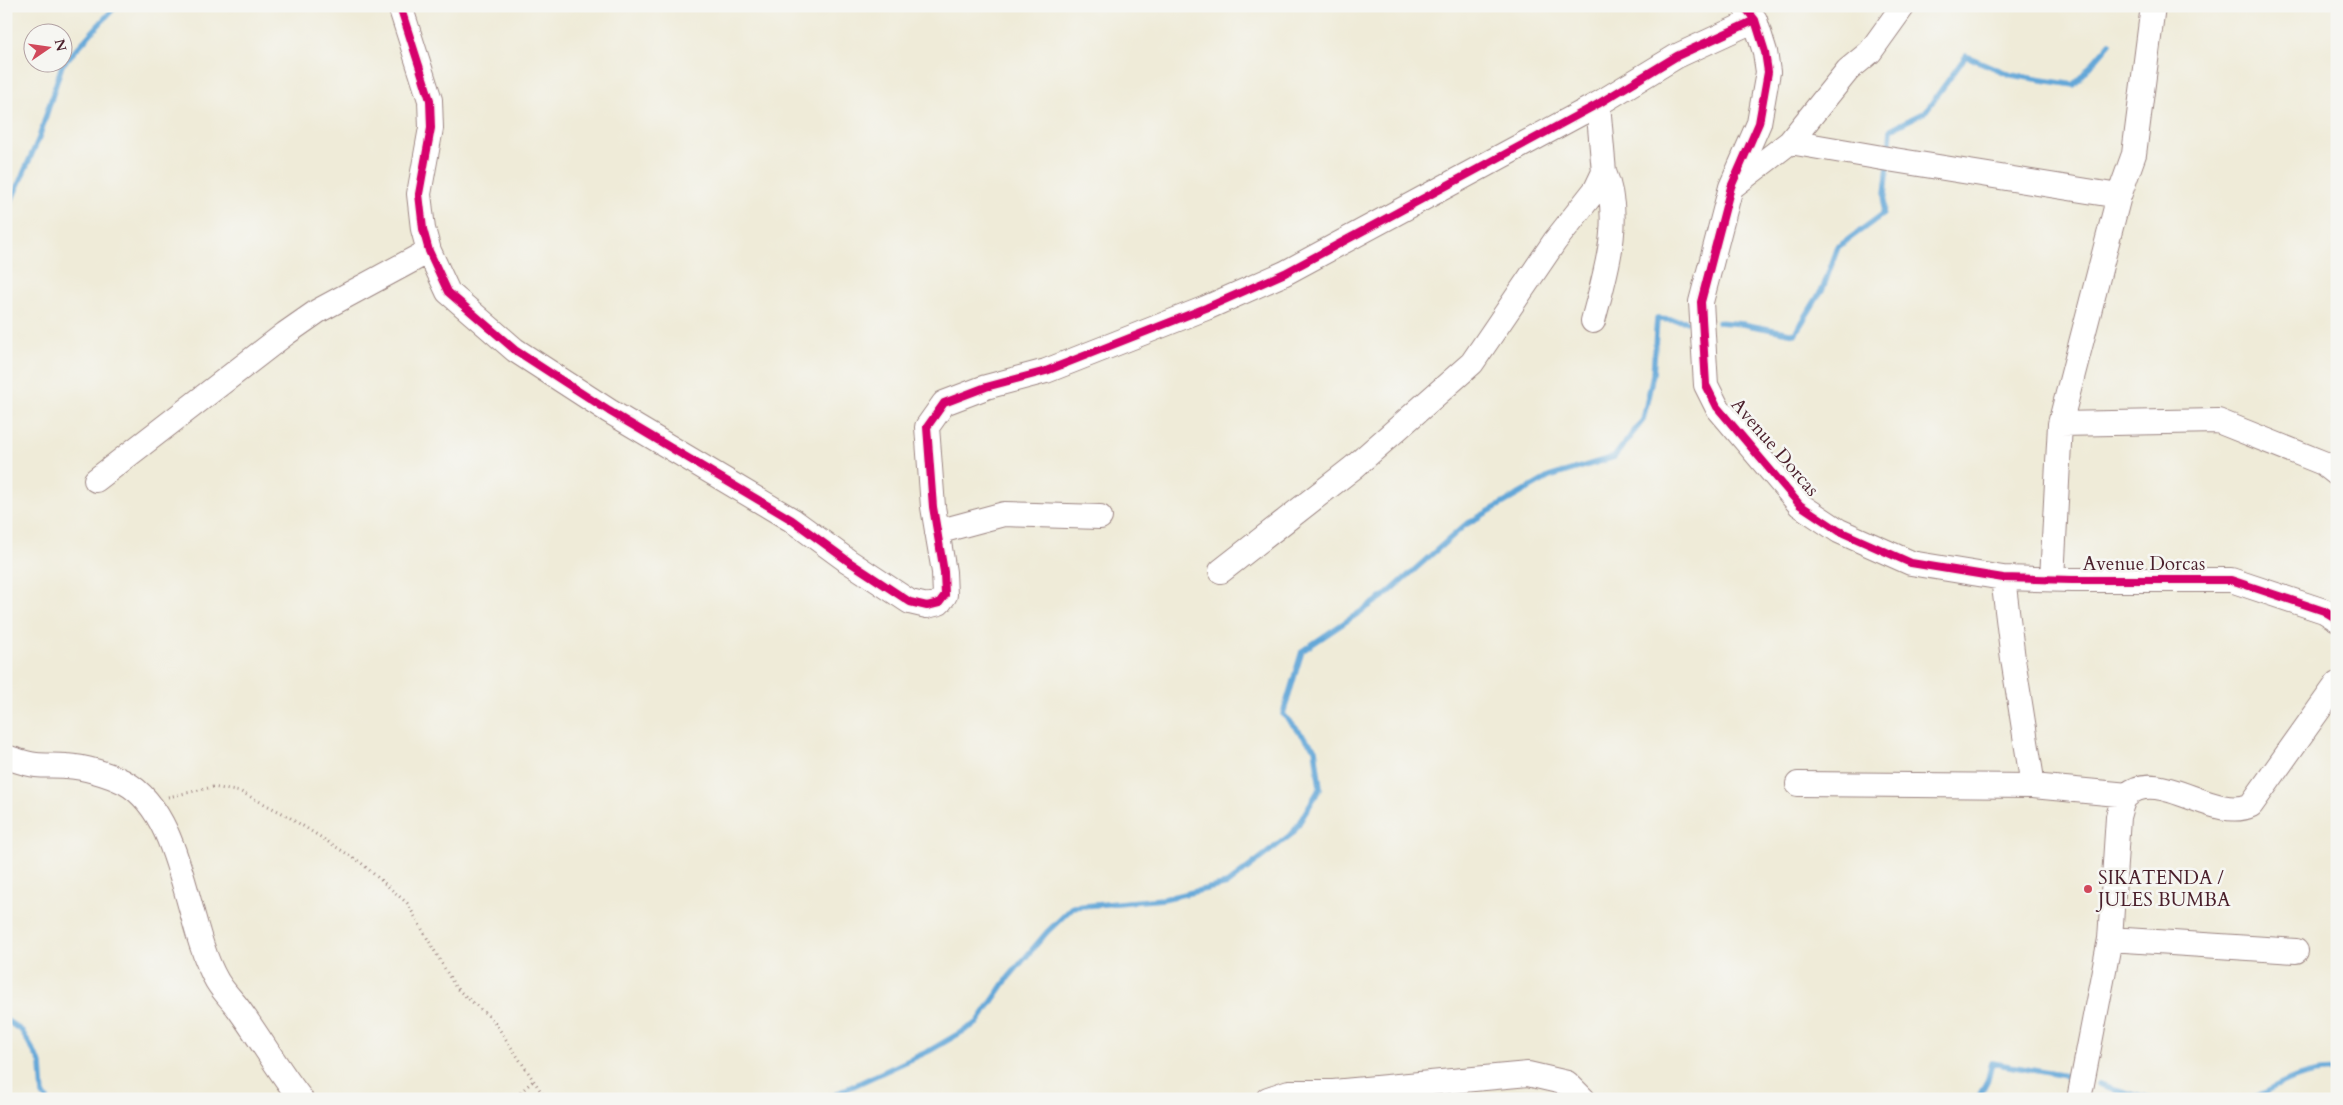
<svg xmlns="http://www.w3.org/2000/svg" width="2343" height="1105" font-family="Cardo,serif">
<rect width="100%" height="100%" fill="#f6f6f2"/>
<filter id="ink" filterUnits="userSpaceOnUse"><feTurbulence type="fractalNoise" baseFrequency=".02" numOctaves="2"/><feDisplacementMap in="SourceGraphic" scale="10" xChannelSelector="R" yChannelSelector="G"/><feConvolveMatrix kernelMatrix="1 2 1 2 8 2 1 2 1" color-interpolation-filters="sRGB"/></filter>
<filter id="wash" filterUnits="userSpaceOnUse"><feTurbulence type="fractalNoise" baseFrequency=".0096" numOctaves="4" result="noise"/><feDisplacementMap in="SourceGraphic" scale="20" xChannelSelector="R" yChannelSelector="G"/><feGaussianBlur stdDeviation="1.12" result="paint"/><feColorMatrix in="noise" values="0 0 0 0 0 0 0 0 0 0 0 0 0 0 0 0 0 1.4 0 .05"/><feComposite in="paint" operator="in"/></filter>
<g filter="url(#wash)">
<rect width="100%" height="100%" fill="#efebd8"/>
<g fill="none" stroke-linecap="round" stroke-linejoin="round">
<path stroke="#63a7d8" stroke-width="5.5" d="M1889,153L1891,129L1925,112L1966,56L2011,75L2074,85L2110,43
M6,201H11L39,138L62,65L116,6
M1718,322L1742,324L1795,334L1823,288L1838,247L1883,214L1888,165
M6,1020L22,1031L41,1064L43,1096L47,1099
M2098,1084L2148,1099
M830,1099L838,1093L929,1051L977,1023L1008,978L1047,932L1073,907L1163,899L1227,884L1293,833L1320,788L1315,749L1283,714L1302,651L1387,594L1465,525L1549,477L1614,457L1643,420L1653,374L1657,319L1686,321
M1975,1099L1978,1098L1988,1079L1992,1063L2066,1076
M2252,1099C2277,1086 2308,1068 2337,1072"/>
</g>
</g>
<g filter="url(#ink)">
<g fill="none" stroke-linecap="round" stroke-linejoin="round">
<g stroke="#9c8582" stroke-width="26">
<path id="minor" d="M400,6L430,100L431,128L419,194L423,229L429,251L448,292L515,350L609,411L792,520L848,561L910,602L927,606L939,603L945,595L944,572L933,507L927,427L944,403L986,387L1046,371L1206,308L1285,273L1598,104L1677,56L1755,20
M1744,6L1755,20L1765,52L1768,72L1759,123L1731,187L1701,302L1706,385L1717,407L1800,505L1839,531L1911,563L2003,578L2072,580H2231L2324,611L2337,619
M1790,142L1888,159L2119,196
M1733,186L1790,142L1848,70L1870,52L1903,6
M1593,321C1605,274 1624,219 1604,172
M2060,424L2218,421L2323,463L2337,474
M96,480L285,334L318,311L429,251
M937,532L1004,514L1100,517
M1221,571L1354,467L1472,363L1555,241L1596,189L1604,172L1598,104
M2003,578L2013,659L2033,786L2128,795
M2052,579L2060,424L2119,196L2134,154L2153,6
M6,757C16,760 26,764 36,765C46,766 56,765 66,766C84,767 108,774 124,782C184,814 185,926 217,981C223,991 231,999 238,1008C260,1038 278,1070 301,1099
M1798,784L2033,786
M2110,939L2296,951
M1268,1099L1289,1092H1333L1528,1074L1567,1083L1583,1099
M2079,1099L2110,939L2118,817C2120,810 2122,800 2127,795C2158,766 2215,823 2251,805L2337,684"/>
</g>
<path stroke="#9c8582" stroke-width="3" stroke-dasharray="1 4" stroke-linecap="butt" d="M168,797L213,787L241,792L284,814L360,862L407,903L456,988L493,1020L546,1099
M513,1099L533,1081"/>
<use href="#minor" stroke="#fff" stroke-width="24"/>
<g stroke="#f6f6f2" stroke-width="11">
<path id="cycleway" d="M400,6L430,100L431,128L419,194L423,229L429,251L448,292L515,350L609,411L792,520L848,561L910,602L927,606L939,603L945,595L944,572L933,507L927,427L944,403L986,387L1046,371L1206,308L1285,273L1598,104L1677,56L1755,20
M1744,6L1755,20L1765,52L1768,72L1759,123L1731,187L1701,302L1706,385L1717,407L1800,505L1839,531L1911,563L2003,578L2072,580H2231L2324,611L2337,619"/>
</g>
<use href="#cycleway" stroke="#d6006c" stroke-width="8"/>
</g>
</g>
<circle fill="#d1495b" stroke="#f6f6f2" stroke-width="2" cx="2088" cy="889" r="5"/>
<g text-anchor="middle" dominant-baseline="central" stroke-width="5" stroke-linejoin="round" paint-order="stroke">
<g font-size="19" fill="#4a1f2b" stroke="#f6f6f2">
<text transform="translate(1775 447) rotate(49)">Avenue Dorcas</text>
<text x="2144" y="564">Avenue Dorcas</text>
</g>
<g font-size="19" fill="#4a1f2b" stroke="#f6f6f2" text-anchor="start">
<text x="2098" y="878">SIKATENDA /<tspan x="2098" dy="22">JULES BUMBA</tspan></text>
</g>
</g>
<rect width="2343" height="1105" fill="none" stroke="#f6f6f2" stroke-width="25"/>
<g transform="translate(48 48) rotate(77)"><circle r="24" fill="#f6f6f2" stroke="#b1a0a2"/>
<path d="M0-4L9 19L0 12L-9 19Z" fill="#d1495b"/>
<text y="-8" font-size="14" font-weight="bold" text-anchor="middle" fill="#4a1f2b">N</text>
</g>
</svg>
